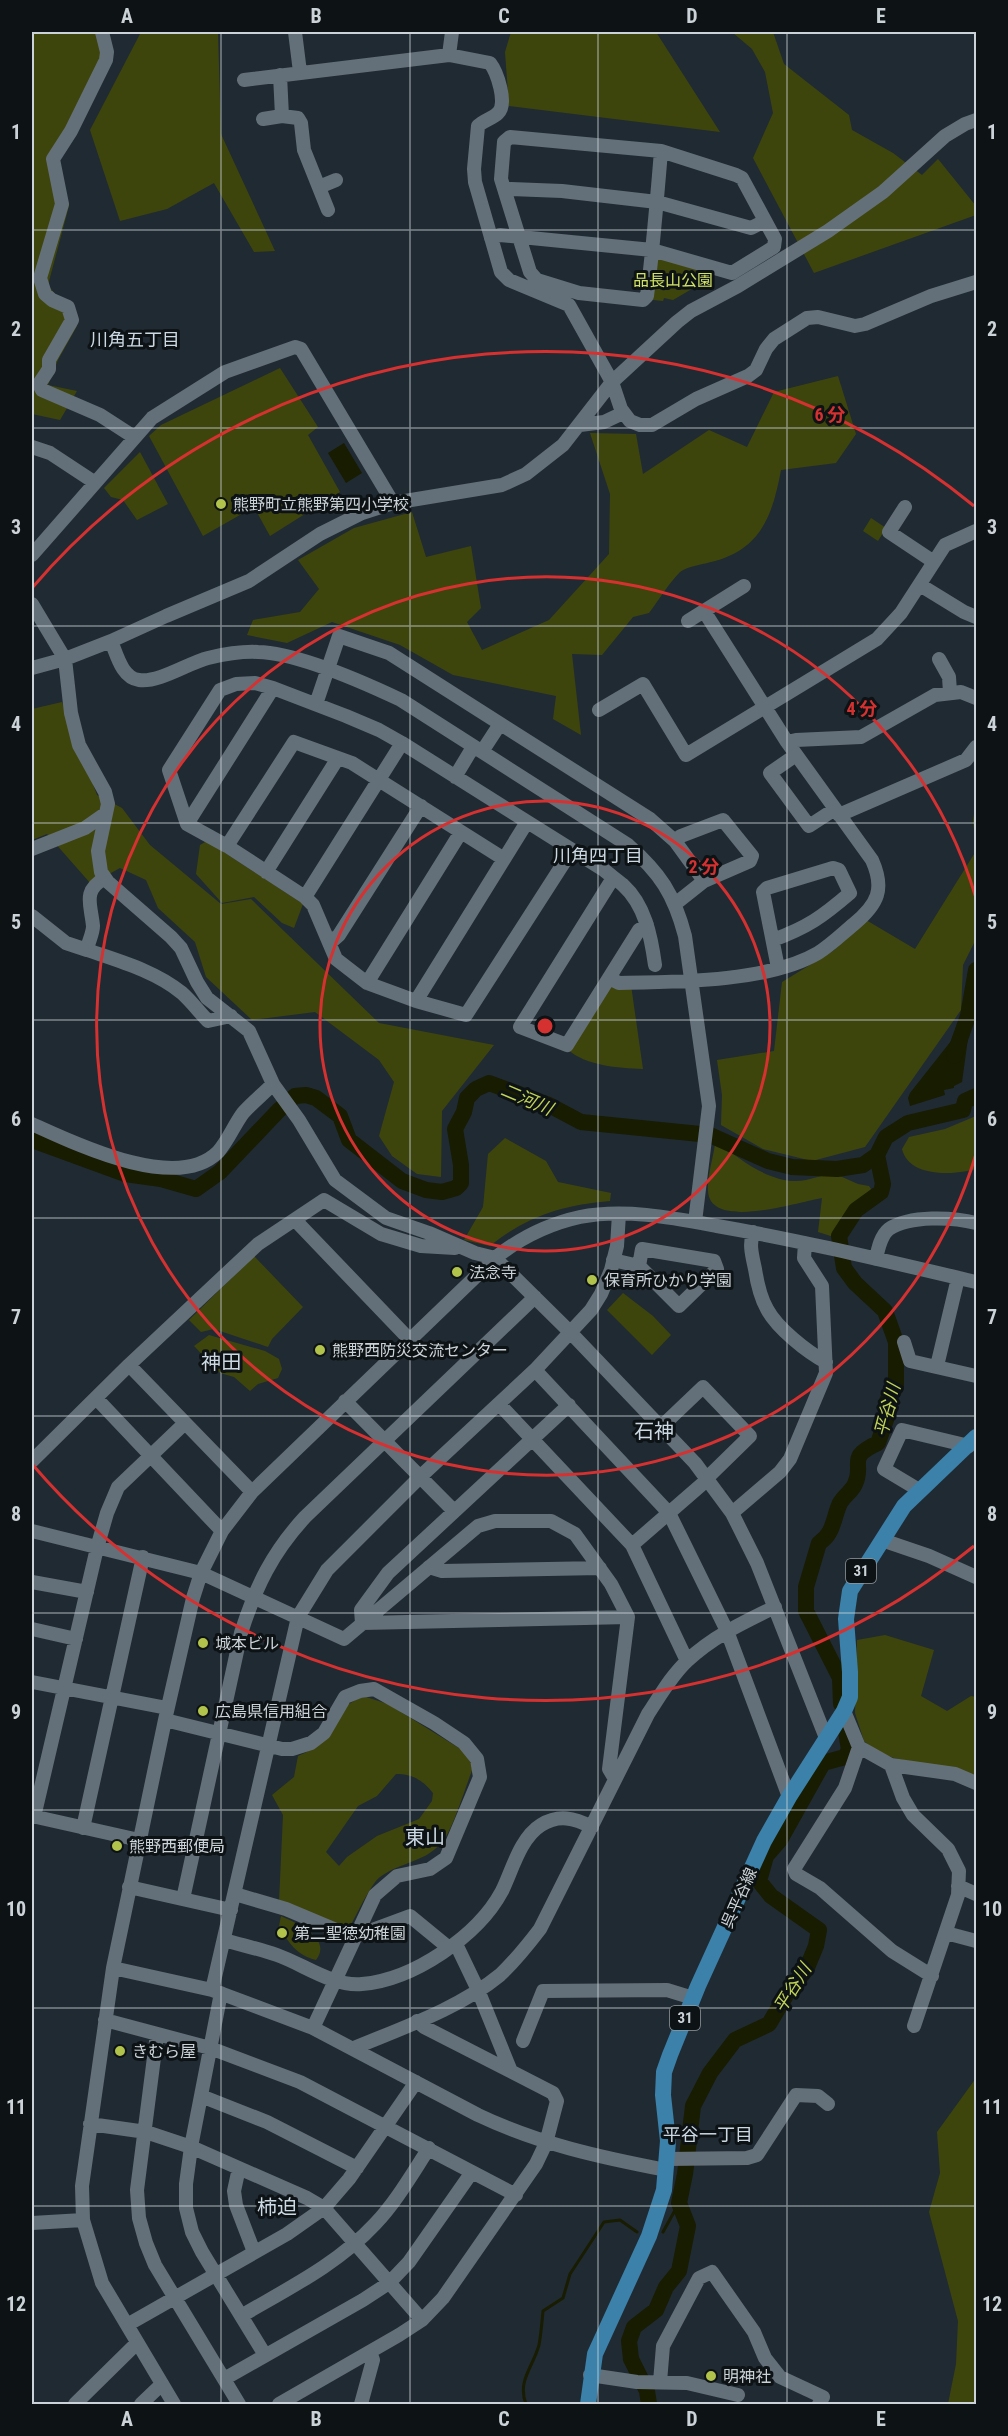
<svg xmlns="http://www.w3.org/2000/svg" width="1008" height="2436" font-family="'Roboto Condensed','Noto Sans JP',sans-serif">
<rect width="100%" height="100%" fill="#202a32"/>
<path fill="#3e450c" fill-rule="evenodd" d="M32,32H108L112,62L79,127L58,162L69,206L48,285L55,294L74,307L77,326L58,360L48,385L77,391L60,420L32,414Z
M141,32H218L221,134L275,251L254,252L214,183L167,209L120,221L90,130Z
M511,32H656L720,132L509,106L505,52Z
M732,32H773L784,64L849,115L852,130L893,153L922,175L938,159L976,206V215L814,273L753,158L773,113L765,72L752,49Z
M661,257L714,273V276L673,300L664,298L663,301L653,300L655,261Z
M280,368L318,427L308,435L340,492L270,536L254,507L203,536L149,436L161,425Z
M838,376L856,434L836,463L781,470C773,513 762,548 715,561C705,564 687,566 680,572C668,584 659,600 649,613L633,617L602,655L572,654L581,735L553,719L556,696L453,675L400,645L332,622L287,643L247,635L253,620L300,612L319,589L298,560L354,528L412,512L426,557L471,546L481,608L467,622L482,650L549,620L609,554L610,494L590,433L636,434L643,474L709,430L747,447L774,392Z
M140,452L168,504L137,520L123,500L111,497L104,488Z
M871,518L886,528L878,541L863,531Z
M62,702L97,795L122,808L150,845L221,904L251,899L379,1023L494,1045L442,1111L441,1177L417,1174L392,1156L379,1136L394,1082L379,1060L315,1012L252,1020L206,977L195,942L158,908L146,880L120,868L91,884L47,834L32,840V709Z
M976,802V939L963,965L961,1010L865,1147L812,1161L763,1149L721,1125L722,1095L717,1060L774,1051L782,982L833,951L866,920L915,949L976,851L973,820Z
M207,841L303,904L294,928L282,923L254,897L222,903L196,874L200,845Z
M609,980L631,985L643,1069C618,1068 586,1066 567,1049Z
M976,1116V1169C954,1175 909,1178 902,1149L909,1137L945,1129Z
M505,1138L546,1161L558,1182L611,1193L610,1201C563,1205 527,1216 490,1246L464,1240L483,1207L488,1154Z
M719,1143C743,1162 774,1186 806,1180C815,1178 824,1175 833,1173L858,1184L869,1186L871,1189L861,1201L850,1208L834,1237L818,1232L822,1198C798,1202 710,1231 708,1191C707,1176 713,1159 715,1144Z
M254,1256L303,1307L272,1339L268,1347L214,1329L201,1332L189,1320Z
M623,1293L653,1316L671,1335L652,1355L607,1310Z
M209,1335L265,1351L279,1359L282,1369L278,1378L258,1384L250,1391L234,1377L220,1373L194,1346Z
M885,1635L934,1650L921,1696L947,1711L971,1696L976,1697V1775L894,1758L876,1751L864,1741L855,1713L857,1640Z
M366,1697L388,1704L462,1750L468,1755L473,1768C466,1785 453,1829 443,1841C425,1863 402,1861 380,1877C371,1883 354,1920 347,1932L279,1902L283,1815L272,1795L294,1777L298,1756C302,1754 308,1752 311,1749C331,1734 339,1700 366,1697ZM396,1774C412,1774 423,1780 433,1793L432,1801L419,1819L377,1836L347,1857L339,1866L326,1852L358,1806L377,1796Z
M281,1916C296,1923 333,1938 316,1960C296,1955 289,1943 279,1926Z
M976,2078V2404H948L956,2364L958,2321L929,2212L940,2173L937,2132Z"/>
<path fill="#181c00" d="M344,443L362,473L346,483L328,453Z
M953,1035L968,1038L962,1082L954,1086V1088L944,1090L945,1095L910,1106L908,1098L910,1093L951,1041Z"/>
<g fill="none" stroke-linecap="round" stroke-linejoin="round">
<path stroke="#181c00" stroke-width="3" d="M663,2232L679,2203
M526,2404C517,2381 533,2367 539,2345C541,2334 542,2322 543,2311L563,2298L570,2274L604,2222L620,2220L637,2232"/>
<path stroke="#181c00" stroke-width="16" d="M954,1056L968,1016L976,970
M32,1140L125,1174L161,1179L196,1189L220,1172L279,1110L295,1096L306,1095L316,1098L340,1116L349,1140L402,1181L426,1190L442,1192L456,1188L461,1183V1165L455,1129L464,1112L467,1098L476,1089L489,1083L549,1105L581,1122L710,1135L768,1161L792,1167L837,1169L863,1165L877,1155L886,1137L908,1123L963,1110L965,1101L976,1096
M841,1704L840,1678L806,1611V1587L819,1543C834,1534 833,1518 840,1503C844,1496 852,1491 855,1484C865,1464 845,1458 878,1443L887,1417V1401L896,1387V1342L885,1311L855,1283L844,1268L839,1236L856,1210L881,1192L883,1184L877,1155
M649,2404L647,2391L631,2359L629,2341L634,2327L656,2310L666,2287L679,2271L688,2226L679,2203L685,2174L693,2106L710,2073L735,2040L769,2024L788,1992L806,1970L816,1946L819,1930L771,1896L759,1881L766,1856L780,1840L823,1763L845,1757L849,1750L846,1731"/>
<path stroke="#647079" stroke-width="14" d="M102,32L107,52L106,60L71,131L53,159L62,204L40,278L45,294L52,300L68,307L72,320L49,360V369L39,384L42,390L100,415L134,437
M295,32L300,72
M449,55L452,32
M280,75L282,116L298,118L301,123L304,150L328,210
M244,80L449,55L490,63C497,72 508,104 498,113C492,119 484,120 478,126L474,169L475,182L501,272L509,280L569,305L612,382L621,409L630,421L640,425H652L696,399L748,376L756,370L766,349L774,339L807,318L818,317L855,326L865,324L931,296L976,282
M263,119L282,116
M319,187L336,180
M505,192L511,189L562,191L657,202L751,228L765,221
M491,238L500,235L652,250L732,273L774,247L775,239L742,178L736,175L661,151L510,137L504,142L501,179L530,272L537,280L579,293L643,300L647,296C653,248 657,200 661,151
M580,425L604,422L623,413
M32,447L50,453L94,482
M905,507L889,532L934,562
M32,555L152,418L225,372L295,347L301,349L393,503
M920,585L964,612L976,617
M32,604L65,659L71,713L79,745L105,792L108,804L98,851L101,872L108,882L171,937L181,948L197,982L207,998L249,1031L273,1084L299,1120L335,1180L386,1218L429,1233L475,1253L495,1258L571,1333L695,1463L732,1513L757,1563L826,1738
M688,621L744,586
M111,641C117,655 122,678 139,680C159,683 188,663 208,658C225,654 241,651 258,652C297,653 365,683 401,700L628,845C660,873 674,894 685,936L709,1106L695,1222
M939,659L949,677L950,692
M32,668L65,659L111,641L166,616L249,581L320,534L362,513L393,503L502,485L526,474L563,445L612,382L677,322L691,311L738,286L828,231L883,192L945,136L965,124L976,120
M316,704L339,636L389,653L650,819L675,841L704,881
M599,710L643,684L686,755L877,639L901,613L945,545L976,531
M787,742L796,740L861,737L935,695L961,692L976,698
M485,747L500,724
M796,755L770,773L809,826L835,809
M455,777L473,747
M839,815L966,760L976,747
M187,824L273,688
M227,846L294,742L352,763L504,859
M32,849L85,828L105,814
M572,850L466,1015L416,1001L367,983L336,959L313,905L305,897L227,846L187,824L169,770L220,690L236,684L255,683L273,688L346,716L379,730L402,743L604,870C610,875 617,880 623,885C645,905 651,936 655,965
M266,872L338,758
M105,878C82,891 91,904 93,926C93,934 88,942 87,950C119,961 155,971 182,993C192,1002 199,1012 208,1021L231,1016
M613,878L520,1027L567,1045L639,930L647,925
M305,897L402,743
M675,904L704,881L750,861L752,856L723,820L681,836L675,841
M32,916L66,943L87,950
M773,940C808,927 822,917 850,893L839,870L833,868L767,888L763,892L778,968
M330,943L339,935L421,806
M609,978L619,983C676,982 769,982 818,953C831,945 843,933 854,924C878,904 885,889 872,860L787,742L704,611
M367,983L461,832
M416,1001L527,822
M32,1124C76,1144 177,1193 218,1152C228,1141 234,1125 243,1113C252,1103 263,1094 273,1084
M295,1220L409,1339
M753,1232C749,1245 752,1255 755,1269C757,1282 760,1297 767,1309C777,1328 807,1352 826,1362
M876,1259C878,1249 881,1235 889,1229C910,1215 953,1217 976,1223
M613,1260L639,1266L679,1306L717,1269L714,1261L642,1249L639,1266
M904,1342L910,1361L976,1376
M129,1365L252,1492
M937,1366L958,1278
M535,1370L669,1513L727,1631L789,1797
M96,1398L222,1531
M345,1401L454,1511
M499,1404L632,1545L687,1661
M661,1427L703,1387L750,1436L707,1478
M32,1461L129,1365L258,1244L324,1200L381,1234L421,1246L455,1248
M919,1490L884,1469L902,1430L969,1446
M732,1513L780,1472L790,1459L826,1373L822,1286L804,1258L805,1243
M32,1531L201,1573L344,1639L478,1526L495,1521H551L575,1534L611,1584L628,1617L609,1769L615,1779
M882,1540L929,1556L976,1577
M632,1545L708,1479
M429,1567L442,1571L600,1568
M32,1582L87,1592
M362,1623L361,1610L388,1573L569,1405
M362,1623L628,1617
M32,1629L76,1639
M32,1682L167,1708
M844,1711L859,1747L891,1765L955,1774L976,1783
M165,1720L282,1749H292L311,1743L324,1733L345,1697L360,1691L374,1689L434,1723L464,1743L477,1759L480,1777L446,1858L430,1869L397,1876L375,1895L313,2028
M859,1747L845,1788L794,1869L796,1874L820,1888L892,1951L932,1976
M891,1765L903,1798L913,1815L948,1849L959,1871L958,1895L914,2026
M32,1816L139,1840
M34,1817L97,1548L107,1513L118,1487L185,1423
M83,1828L143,1557
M958,1886L976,1894
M129,1887L231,1910
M235,1894L286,1909L355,1938
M183,1899L241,1633C256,1586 272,1553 305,1517L535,1297
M946,1933L976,1941
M356,1936L410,1916L449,1948
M224,1940C241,1945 260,1949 277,1955C303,1964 333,1987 362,1984C413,1980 478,1936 502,1891C512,1871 520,1838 541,1825C559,1814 574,1818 592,1827
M456,1944L478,1990L510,2069
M113,1968L212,1990L313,2028L478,2115C539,2144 599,2157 666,2170
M212,1990L298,1617L327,1570L421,1476L535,1370L591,1310L601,1294L611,1270L617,1246L619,1214
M221,1993L191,2147L186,2184V2208L192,2232L202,2252L265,2355
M105,2020L210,2048L300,2082L516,2195
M157,2034L137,2190L139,2218L146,2243L155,2265L239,2404
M523,2041L543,1991L667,1990L693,1998
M354,2048C402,2028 460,2008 500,1975C515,1961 527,1946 540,1929L648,1714C660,1696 671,1676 687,1661C712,1637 744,1622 775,1607
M201,2096L267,2122L357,2168
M90,2124L146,2132L191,2147L307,2198L324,2208L422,2320
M667,2159L747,2158L757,2155L796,2095L818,2096L828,2104
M239,2168L234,2191L236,2205L254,2252
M32,2223L83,2220
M241,2316C287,2289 338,2264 375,2224C396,2202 412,2174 429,2148
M127,2325L287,2234L324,2208L349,2179L416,2082
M590,2375L637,2382L687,2383L738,2395
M224,2379L363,2300L389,2283L409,2262L472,2172
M660,2382L663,2346L699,2278L712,2272L754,2332L765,2358L780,2377L823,2397L819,2404
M75,2404L137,2343
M141,2404L162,2384
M174,2404L102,2283L83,2220L82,2186L113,1968L165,1720L193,1598L201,1573L222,1531L252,1492L495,1258C520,1238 548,1224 580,1217C624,1208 674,1218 717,1226C804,1241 890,1262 976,1282
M279,2404L399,2335L422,2320L443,2298L536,2164L546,2143L557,2101L553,2093L424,2027L417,2021
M361,2404L373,2360L370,2352"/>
<path stroke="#3b81a9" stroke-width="16" d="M588,2404L595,2354L649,2236L664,2190L668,2141L663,2095L664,2072L670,2055L698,1986L764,1841L789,1797L844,1711L850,1697V1672L846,1619L850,1591L904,1506L976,1437"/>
</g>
<path fill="none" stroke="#ccd3d8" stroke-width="1.5" stroke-opacity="0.55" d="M221,32V2404M410,32V2404M598,32V2404M787,32V2404M32,230H976M32,428H976M32,626H976M32,823H976M32,1020H976M32,1218H976M32,1416H976M32,1613H976M32,1810H976M32,2008H976M32,2206H976"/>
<g fill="none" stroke="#d63131" stroke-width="3">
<circle cx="545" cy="1026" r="225"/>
<path d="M976 1154A449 449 0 1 1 976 898"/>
<path d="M974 1546A674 674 0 0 1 32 1464M32 588A674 674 0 0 1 974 506"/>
</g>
<g fill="#b2c34c" stroke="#0d1215" stroke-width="2">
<circle cx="221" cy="504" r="6"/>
<circle cx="457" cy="1272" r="6"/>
<circle cx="592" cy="1280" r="6"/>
<circle cx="320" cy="1350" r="6"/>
<circle cx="203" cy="1643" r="6"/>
<circle cx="203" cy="1711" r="6"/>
<circle cx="117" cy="1846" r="6"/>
<circle cx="282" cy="1933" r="6"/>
<circle cx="120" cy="2051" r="6"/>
<circle cx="711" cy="2376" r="6"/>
</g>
<g text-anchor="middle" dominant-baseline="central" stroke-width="6" stroke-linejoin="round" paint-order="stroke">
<g fill="#0d1215" stroke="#93999e" stroke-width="1.5">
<rect x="846" y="1559" width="30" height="24" rx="4.5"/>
<rect x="670" y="2006" width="30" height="24" rx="4.5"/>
</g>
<g font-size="15" font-weight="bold" fill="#ccd3d8">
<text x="861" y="1571">31</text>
<text x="685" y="2018">31</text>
</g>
<g font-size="16" fill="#d1e363" stroke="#0d1215">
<text x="673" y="280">品長山公園</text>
</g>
<g font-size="16" fill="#ccd3d8" stroke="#0d1215" text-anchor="start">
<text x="233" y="504">熊野町立熊野第四小学校</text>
<text x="469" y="1272">法念寺</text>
<text x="604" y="1280">保育所ひかり学園</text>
<text x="332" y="1350">熊野西防災交流センター</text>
<text x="215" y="1643">城本ビル</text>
<text x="215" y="1711">広島県信用組合</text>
<text x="129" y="1846">熊野西郵便局</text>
<text x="294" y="1933">第二聖徳幼稚園</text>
<text x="132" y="2051">きむら屋</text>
<text x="723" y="2376">明神社</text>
</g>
<g font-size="16" fill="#ccd3d8" stroke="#0d1215">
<text transform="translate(739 1898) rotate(-66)">呉平谷線</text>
</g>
<g font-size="18" fill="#ccd9e3" stroke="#0d1215">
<text x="135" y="339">川角五丁目</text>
<text x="598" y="855">川角四丁目</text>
<text x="708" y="2134">平谷一丁目</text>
</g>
<g font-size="18" font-style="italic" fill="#c2d453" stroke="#0d1215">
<text transform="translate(527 1099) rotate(23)">二河川</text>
<text transform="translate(887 1410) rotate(-75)">平谷川</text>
<text transform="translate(792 1988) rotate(-58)">平谷川</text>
</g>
<g font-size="20" fill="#ccd9e3" stroke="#0d1215">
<text x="221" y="1362">神田</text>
<text x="654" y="1431">石神</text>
<text x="425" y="1837">東山</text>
<text x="277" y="2207">柿迫</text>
</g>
</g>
<circle cx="545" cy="1026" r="9" fill="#d63131" stroke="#0d1215" stroke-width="3"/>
<g font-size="18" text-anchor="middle" font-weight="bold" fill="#d63131" stroke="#0d1215" stroke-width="6" stroke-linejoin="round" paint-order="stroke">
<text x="830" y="421">6 分</text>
<text x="862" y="715">4 分</text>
<text x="704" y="873">2 分</text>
</g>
<rect width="1008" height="2436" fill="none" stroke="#0d1215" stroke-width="66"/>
<rect x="33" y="33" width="942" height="2370" fill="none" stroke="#ccd3d8" stroke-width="2"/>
<g font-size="20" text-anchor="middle" font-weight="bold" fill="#ccd3d8">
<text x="127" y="23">A</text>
<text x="316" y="23">B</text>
<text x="504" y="23">C</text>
<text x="692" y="23">D</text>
<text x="881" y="23">E</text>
<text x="16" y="139">1</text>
<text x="992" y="139">1</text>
<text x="16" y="336">2</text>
<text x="992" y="336">2</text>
<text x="16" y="534">3</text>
<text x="992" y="534">3</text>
<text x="16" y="731">4</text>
<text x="992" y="731">4</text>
<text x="16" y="929">5</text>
<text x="992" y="929">5</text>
<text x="16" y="1126">6</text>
<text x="992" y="1126">6</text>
<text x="16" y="1324">7</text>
<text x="992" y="1324">7</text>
<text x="16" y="1521">8</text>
<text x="992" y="1521">8</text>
<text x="16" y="1719">9</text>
<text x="992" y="1719">9</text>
<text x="16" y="1916">10</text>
<text x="992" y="1916">10</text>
<text x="16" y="2114">11</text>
<text x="992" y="2114">11</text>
<text x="16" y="2311">12</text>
<text x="992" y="2311">12</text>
<text x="127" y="2426">A</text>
<text x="316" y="2426">B</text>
<text x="504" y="2426">C</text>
<text x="692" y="2426">D</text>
<text x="881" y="2426">E</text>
</g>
</svg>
